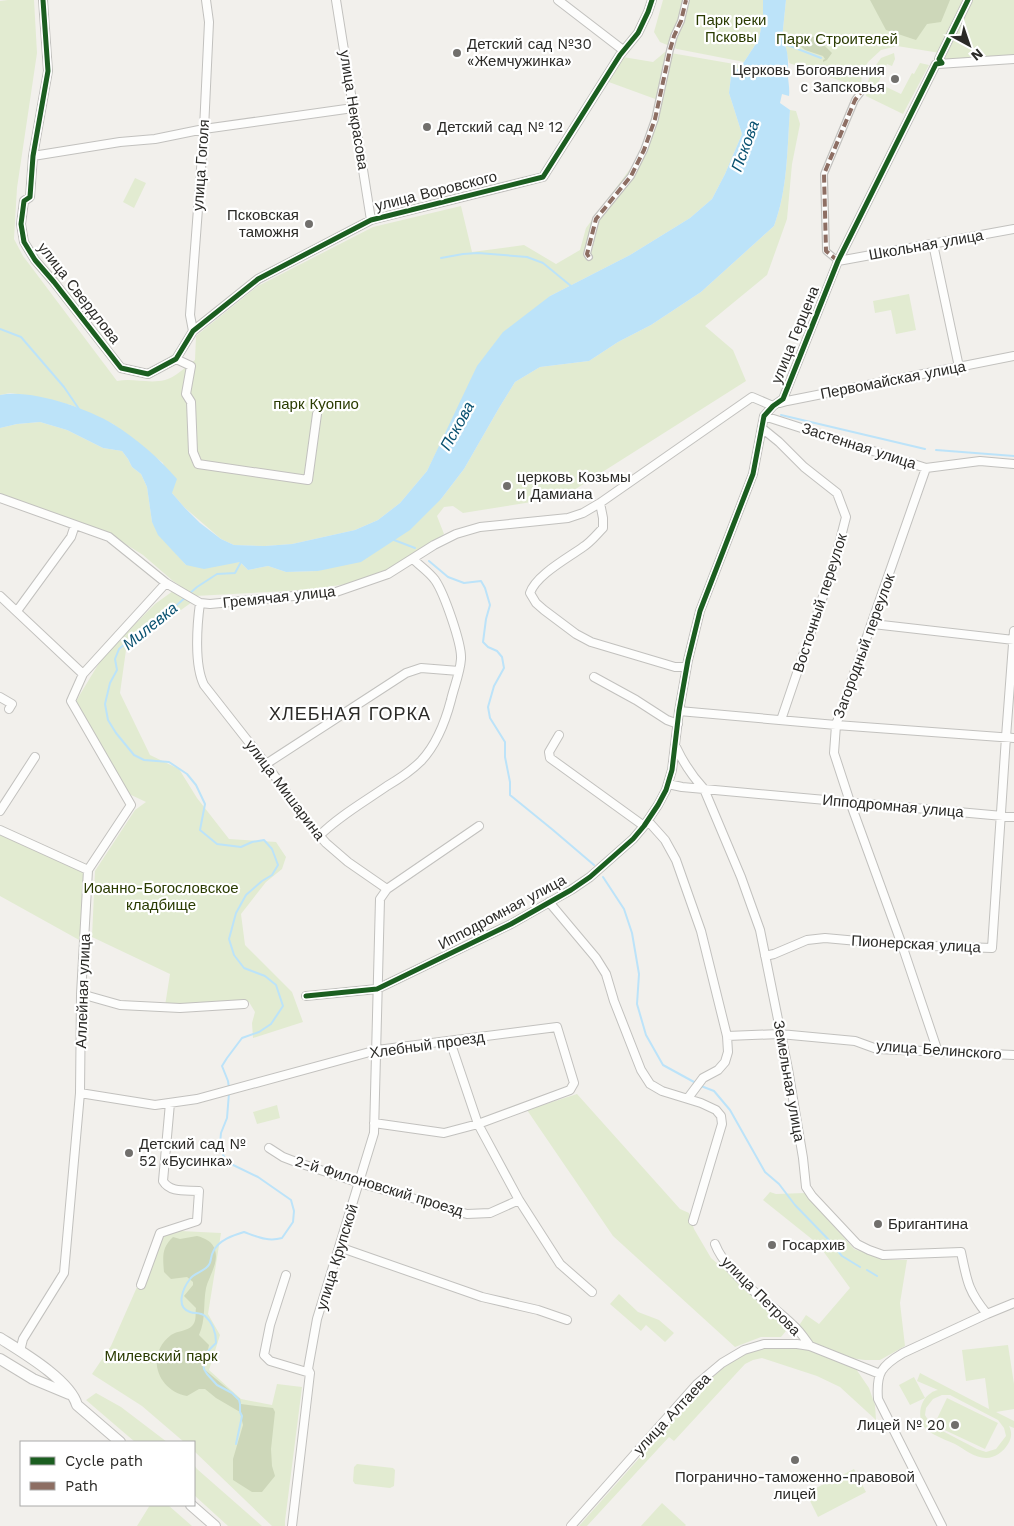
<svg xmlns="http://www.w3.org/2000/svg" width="1014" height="1526" font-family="'Work Sans',sans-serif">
<rect width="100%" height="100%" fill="#f2f0ec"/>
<path fill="#e2ebd1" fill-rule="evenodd" d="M8,0H34L37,53L17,188L14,239L23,256L117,381C133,378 149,384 165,380C174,378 187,366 195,360L196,336L258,286L373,227L461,206L472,252L524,245L556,264L580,250L586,228L639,157L658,100L606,81L623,57L653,62L665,52L740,65L731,76L729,93L742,134L725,174L712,199L690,218L630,255L550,296L447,430L427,471L400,503L378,520L355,530L292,544L265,546L234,545L221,539L184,507L172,493L163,463L113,424L71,405L31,396L10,393L0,395V1Z
M663,0H763V17L759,39L744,62L677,49L660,42L654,32Z
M786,0H966L940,53L897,46L881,50L868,62L862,73L861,86L858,88L841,81L789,63L785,44L782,39Z
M971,0H1014V56L942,61Z
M894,53L895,59L892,66L887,64L878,83L901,94L912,73L914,74L920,63L929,65L903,114L866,96L865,92L871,72L881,58Z
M790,110L796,111L800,124L792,164L787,219L767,275L705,326L733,350L746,381L563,497L463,513L453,506L444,507L437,516L444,534L390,569L347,584L306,590L195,596L173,581L143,555L111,535L0,496V428L17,424L40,422L67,430L103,448L122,451L128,459L132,467L141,474L147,487L152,522L166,542L186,565L240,562L248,570L268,566L286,572L318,571L441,499L464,469L499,408L515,382L540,367L589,361L618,342L651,325L701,292L774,226C788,189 787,149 790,110Z
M135,178L146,183L134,208L123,202Z
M909,294L916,330L896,334L891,310L875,313L873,301Z
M173,591L192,602L126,650L120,693L150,755L179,769L197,798L229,839L276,842L286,857L282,869L266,882L241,914L245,945L292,992L303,1022L253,1038L252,1023L255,1012L249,1002L165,1006L170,974L92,937L95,871L135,810L146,802L129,794L76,702L79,696L104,655L155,604Z
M0,834L85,871L81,941L0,896Z
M577,1094L680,1209L689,1213L694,1229L711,1258L790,1326L781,1337H761L735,1347L613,1236L527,1110Z
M277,1105L280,1118L257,1124L253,1112Z
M770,1192L776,1194L805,1193L854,1249L885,1260H907L900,1303L905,1346L880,1360H865L850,1358L810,1341L798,1327L806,1315L819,1324L850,1288L818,1244L763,1200Z
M160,1230L221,1233L208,1314L220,1335L209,1370L241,1399L272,1405L277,1384L302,1387L285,1521V1526H272L194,1451V1442H184L142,1406L92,1374L111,1346L152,1253Z
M619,1294L638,1312L659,1320L674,1333L665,1342L646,1325L641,1331L610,1304Z
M1008,1345L1014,1384V1409L996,1412L1014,1421V1428L1009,1426C1012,1432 1012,1438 1008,1444C1004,1451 995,1458 986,1458C975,1458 964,1449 955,1444C946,1440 935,1436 927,1430C916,1420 919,1400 931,1393C933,1391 935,1391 938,1390L917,1381L920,1373L989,1409L985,1378L966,1381L962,1350ZM942,1395H950L998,1420L1004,1428L1006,1436L996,1449L986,1452L977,1449L931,1425L925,1415L926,1408L933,1399Z
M762,1347H807L845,1361L856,1369L869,1388L875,1405L876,1420L840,1387L817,1376L762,1358L753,1360L745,1364L674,1441L669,1437L587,1526H579L705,1384L723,1368L741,1356Z
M914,1377L925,1398L910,1405L899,1385Z
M96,1393L121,1407L167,1442H135L86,1400Z
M947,1398L998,1423L985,1449L934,1425Z
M357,1464L393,1468L395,1470L394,1486L390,1488L355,1484L353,1481L354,1467Z
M194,1465L197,1469L262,1526H228L194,1495Z
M854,1469L866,1492L818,1517L806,1493Z
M662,1503L686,1525L685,1526H641Z
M150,1505H168L192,1526H137Z"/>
<path fill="#cdd7b9" d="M870,0H950L941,22L927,24L916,40L886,30Z
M812,36L819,40L832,53L827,60L823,62V60L825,59L823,56L805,50L798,44C800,36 805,37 812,36Z
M197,1236C205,1238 213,1242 215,1250C219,1263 209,1276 206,1288C203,1304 206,1319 199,1335L209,1345L204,1369L240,1399L241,1404L273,1408L275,1412L271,1449L272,1466L275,1476L262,1492H252L233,1480V1459L243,1425L240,1412L216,1398L205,1389H199L187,1396C157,1390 145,1355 171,1335C177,1331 187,1331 192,1326C197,1321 195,1314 196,1308L184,1296L193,1285V1282L187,1277L171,1279L164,1272C163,1258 161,1248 173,1237L180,1239Z"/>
<path fill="#bce3f9" d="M763,0H786L782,39C789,50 788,62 788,75C788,82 790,88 789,96L782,94L780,103L790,110C787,149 788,189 774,226L701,292L651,325L618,342L589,361L540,367L515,382L499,408L464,469L441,499L410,530L361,562L318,571L286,572L268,566L248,570L240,562L204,569L186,565L158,535L152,522L147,487L141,474L132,467L128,459L122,451L103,448L67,430L40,422L17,424L0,428V395C31,389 86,408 113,424C137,439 159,458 177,479L172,493L184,507L200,523L221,539L234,545L265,546L292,544L355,530L378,520L400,503L427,471L477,366L503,332L550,296L630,255L690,218L712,199L725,174L742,134L729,93L731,76L744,62L759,39L763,17Z"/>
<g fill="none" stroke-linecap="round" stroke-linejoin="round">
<path stroke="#bce3f9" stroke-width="2" d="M785,44L821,58
M441,258L463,254L478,253L527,257L543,263L571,286
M0,329L21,337L64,387L79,409
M781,415L925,449
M936,450L1014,456
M394,540L415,548
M429,561L448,577L464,583L481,581L485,588L490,605L486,619L483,642L488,647L497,651L502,657L504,668L494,686L488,707L490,718L505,742V757L510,782V795L553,830L594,865
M189,594L197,587L217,574L235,573L241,562
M186,597L147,631L132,638L119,649L115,659L117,670L110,683L105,704L108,720L116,733L134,755L144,760L169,762L187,774L196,785L205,804L200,830L217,844L241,847L252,842L264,840L272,849L278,865L272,875L262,881L246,895L236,913L229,939L234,955L244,968L265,976L276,985L283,1006L271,1024L259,1032L242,1038L227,1058L222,1066L228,1081L229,1088
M603,877L624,909L632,933L639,974L637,1004L646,1035L663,1065L694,1082
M701,1086L714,1091L730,1110L765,1172L779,1184L795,1205L827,1238L842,1256L860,1267
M229,1093L227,1118L221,1133L220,1144L225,1150L223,1155L229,1163L258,1177L291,1200L294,1211L293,1222L282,1238C268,1242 258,1237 244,1232C234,1235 218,1240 213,1252C210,1257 212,1262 208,1266C203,1272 194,1273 190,1279C183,1288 175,1307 190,1312C195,1314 200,1312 205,1316C213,1323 216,1333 216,1343L205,1354L203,1360L204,1369L207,1374L217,1385L232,1393L239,1400L240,1404V1412L242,1416L236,1444
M867,1270L877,1276"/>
<g stroke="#c2c1be" stroke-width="8">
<path id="pedestrian" d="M589,257L587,254L596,219L631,176L644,150L655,119L670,50L674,36L681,21L686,0
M838,261L826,251L824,174L855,100L861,92"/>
</g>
<g stroke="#c2c1be" stroke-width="10">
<path id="minor" d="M43,0L48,71L33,156L30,197L24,201L21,224L24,242L35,260L54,282L121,368L148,374L176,359L193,331L258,279L371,220L543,177L620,55L638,33L648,12L652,0
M336,0L371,220
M558,0L623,50
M938,64L1014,59
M33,156L120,142L155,139L204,129L353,108
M933,244L959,367
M838,261L1014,229
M193,331L190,315L204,129L209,22L206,0
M176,359L191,366L186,394L191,402L193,452L198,464L308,480L317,414
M780,403L787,401L1014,356
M764,416L926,468L980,461L1014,464
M763,429L779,442L804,467L837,493L846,517L834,564L781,720
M926,468L836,725L834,753L850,802L902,945L938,1052
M0,498L109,537L166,583L200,603L210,604L336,592L388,574L434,545L456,534L480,527L568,518L583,513L600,503L752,397L773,406
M600,503L603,518V528C597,534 591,542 583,547C568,558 536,575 530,593L536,603L544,610L576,634L591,642L675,667H686
M0,596L83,674L71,701L131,805L88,870L81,994L80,1093L64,1273L23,1339L20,1351
M200,603C197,625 194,665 204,685L266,764L310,825L326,843L348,862L387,889L380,899L374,1133L317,1319L308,1369L310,1373L292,1526
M17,611L71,537L75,525
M873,624L1014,640
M83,674L166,583
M594,677L636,700L667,720L678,724
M0,697L12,704L9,709
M679,711L836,725L1014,738
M559,735L549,752L550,758L644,826
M676,747C683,762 693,777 704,789L741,877L760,930L788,1069L803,1158L806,1187L812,1196L857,1244L869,1250L883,1255L961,1252C967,1281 968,1291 987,1314
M266,764L406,673L421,668L459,671
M668,784L682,787L1014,817
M0,811L35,757
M648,821L665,840L676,860L701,931L727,1036L728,1052L725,1062L718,1070L703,1078L688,1098
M0,830L88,870
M319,836C339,816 364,802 387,786C399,779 411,771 421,761C437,744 445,723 451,700C454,687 460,673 461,659C462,644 444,593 435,580C429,572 420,566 413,559
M387,889L479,826
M549,902L596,958L606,974L614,1001L641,1070L650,1084L662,1091L701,1103L716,1110L721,1116L722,1124L693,1221
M765,956L774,954L807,940L825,938L902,945L992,948L1006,737L1014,631
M81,994L120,1005L180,1008L244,1004
M306,996L377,989L511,924L571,890L590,877L633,839L644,826L658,805L666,790L672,770L679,711L688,660L700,611L753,474L764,416L773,406L783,399L838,261L935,66L936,64L942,63L939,59L968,0
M727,1036L780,1034L855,1041L877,1049L1014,1055
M450,1041L478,1124L519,1200L560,1264L592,1292
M80,1093L155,1105L197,1099L377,1050L557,1027L574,1083L570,1090L478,1124L444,1133L374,1123
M269,1148L283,1157L296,1162L360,1183L467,1214L490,1213L519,1200
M715,1244C727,1275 769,1302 793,1325C800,1331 805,1339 810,1346
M339,1247L482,1297L538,1310L567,1320
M286,1275L270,1325L264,1355L270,1361L310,1373
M141,1285L160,1233L197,1221L199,1191C186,1190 170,1193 163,1181L170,1103
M571,1526L697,1384L722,1363L744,1350L764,1344H797L810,1346L880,1374
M942,1526L878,1399C876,1373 881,1366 903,1353L987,1314L1014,1303"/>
</g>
<g stroke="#c2c1be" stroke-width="12">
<path id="secondary" d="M0,1338C22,1352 70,1380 77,1405L120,1442
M0,1359L33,1379L69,1394
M191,1505L215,1526"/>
</g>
<use href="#pedestrian" stroke="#fdfdfc" stroke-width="5.5"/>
<use href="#minor" stroke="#fdfdfc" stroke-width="8"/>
<use href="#secondary" stroke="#fdfdfc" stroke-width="10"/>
<path stroke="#8d6e63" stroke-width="4" stroke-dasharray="8 4" stroke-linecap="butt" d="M589,257L587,254L596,219L631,176L644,150L655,119L670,50L674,36L681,21L686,0
M838,261L826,251L824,174L855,100L861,92"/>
<g stroke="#fff" stroke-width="8">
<path id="cycleway" d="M43,0L48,71L33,156L30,197L24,201L21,224L24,242L35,260L54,282L121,368L148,374L176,359L193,331L258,279L371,220L543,177L620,55L638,33L648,12L652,0
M306,996L377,989L511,924L571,890L590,877L633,839L644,826L658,805L666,790L672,770L679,711L688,660L700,611L753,474L764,416L773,406L783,399L838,261L935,66L936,64L942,63L939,59L968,0"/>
</g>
<use href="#cycleway" stroke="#1b5e20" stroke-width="5"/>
</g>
<g fill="#716f6c" stroke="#fff" stroke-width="2">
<circle cx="457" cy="53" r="5"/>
<circle cx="895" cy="79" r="5"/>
<circle cx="427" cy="127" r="5"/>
<circle cx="309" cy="224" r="5"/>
<circle cx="507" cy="486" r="5"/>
<circle cx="129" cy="1153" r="5"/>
<circle cx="878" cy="1224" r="5"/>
<circle cx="772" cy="1245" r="5"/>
<circle cx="955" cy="1425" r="5"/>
<circle cx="795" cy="1460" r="5"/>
</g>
<g text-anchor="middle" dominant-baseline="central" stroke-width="4.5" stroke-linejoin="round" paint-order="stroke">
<g font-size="15" fill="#2a3b01" stroke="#fff">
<text x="731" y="20">Парк реки<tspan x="731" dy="17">Псковы</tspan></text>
<text x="837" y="39">Парк Строителей</text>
<text x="316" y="404">парк Куопио</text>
<text x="161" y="888">Иоанно-Богословское<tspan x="161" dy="17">кладбище</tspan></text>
<text x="161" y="1356">Милевский парк</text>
</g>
<g font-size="15" fill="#2b2a27" stroke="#fff" text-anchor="start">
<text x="467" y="44">Детский сад №30<tspan x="467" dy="17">«Жемчужинка»</tspan></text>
<text x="885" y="70" text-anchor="end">Церковь Богоявления<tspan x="885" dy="17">с Запсковья</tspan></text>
<text x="437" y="127">Детский сад № 12</text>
<text x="299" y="215" text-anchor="end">Псковская<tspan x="299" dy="17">таможня</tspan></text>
<text x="517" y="477">церковь Козьмы<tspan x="517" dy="17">и Дамиана</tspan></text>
<text x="139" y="1144">Детский сад №<tspan x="139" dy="17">52 «Бусинка»</tspan></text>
<text x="888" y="1224">Бригантина</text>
<text x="782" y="1245">Госархив</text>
<text x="945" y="1425" text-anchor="end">Лицей № 20</text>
<text x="795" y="1477" text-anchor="middle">Погранично-таможенно-правовой<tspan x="795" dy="17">лицей</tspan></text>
</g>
<g font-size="15" fill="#2b2a27" stroke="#fff">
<text transform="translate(354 110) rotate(81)">улица Некрасова</text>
<text transform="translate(201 165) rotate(-86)">улица Гоголя</text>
<text transform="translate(436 191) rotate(-14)">улица Воровского</text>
<text transform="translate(926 245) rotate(-10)">Школьная улица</text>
<text transform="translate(79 293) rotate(52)">улица Свердлова</text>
<text transform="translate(795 335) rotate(-68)">улица Герцена</text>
<text transform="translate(893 380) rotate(-11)">Первомайская улица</text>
<text transform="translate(859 446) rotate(18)">Застенная улица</text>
<text transform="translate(279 597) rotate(-6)">Гремячая улица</text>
<text transform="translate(820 603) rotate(-72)">Восточный переулок</text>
<text transform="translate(864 646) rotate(-70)">Загородный переулок</text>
<text transform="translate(285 790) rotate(53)">улица Мишарина</text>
<text transform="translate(893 806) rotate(5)">Ипподромная улица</text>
<text transform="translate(502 912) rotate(-28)">Ипподромная улица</text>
<text transform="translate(916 944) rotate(3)">Пионерская улица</text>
<text transform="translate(83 991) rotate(-88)">Аллейная улица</text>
<text transform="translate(427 1045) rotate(-8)">Хлебный проезд</text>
<text transform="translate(939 1050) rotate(4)">улица Белинского</text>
<text transform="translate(789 1081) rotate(80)">Земельная улица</text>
<text transform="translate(379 1186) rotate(17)">2-й Филоновский проезд</text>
<text transform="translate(337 1257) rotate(-73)">улица Крупской</text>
<text transform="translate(761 1296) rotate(45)">улица Петрова</text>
<text transform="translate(672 1414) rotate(-47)">улица Алтаева</text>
</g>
<g font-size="16" font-style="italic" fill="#095170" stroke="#fff">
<text transform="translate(745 146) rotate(-70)">Пскова</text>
<text transform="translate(457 426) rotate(-61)">Пскова</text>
<text transform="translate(150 626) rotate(-39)">Милевка</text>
</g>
<g font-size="18" letter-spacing="1" fill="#2b2a27" stroke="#fff">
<text x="350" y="713">ХЛЕБНАЯ ГОРКА</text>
</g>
</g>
<rect x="20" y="1441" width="175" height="65" fill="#ffffff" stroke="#aaaaa9"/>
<rect x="30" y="1457" width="25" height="8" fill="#1b5e20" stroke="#aaaaa9"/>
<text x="65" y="1466" font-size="15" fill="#2b2a27">Cycle path</text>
<rect x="30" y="1482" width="25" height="8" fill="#8d6e63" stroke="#aaaaa9"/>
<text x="65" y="1491" font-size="15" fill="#2b2a27">Path</text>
<g transform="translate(969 45) rotate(140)" stroke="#ffffff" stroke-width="4" paint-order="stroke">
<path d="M0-4L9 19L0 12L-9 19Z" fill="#2b2a27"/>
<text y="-8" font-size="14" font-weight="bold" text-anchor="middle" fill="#2b2a27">N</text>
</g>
</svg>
